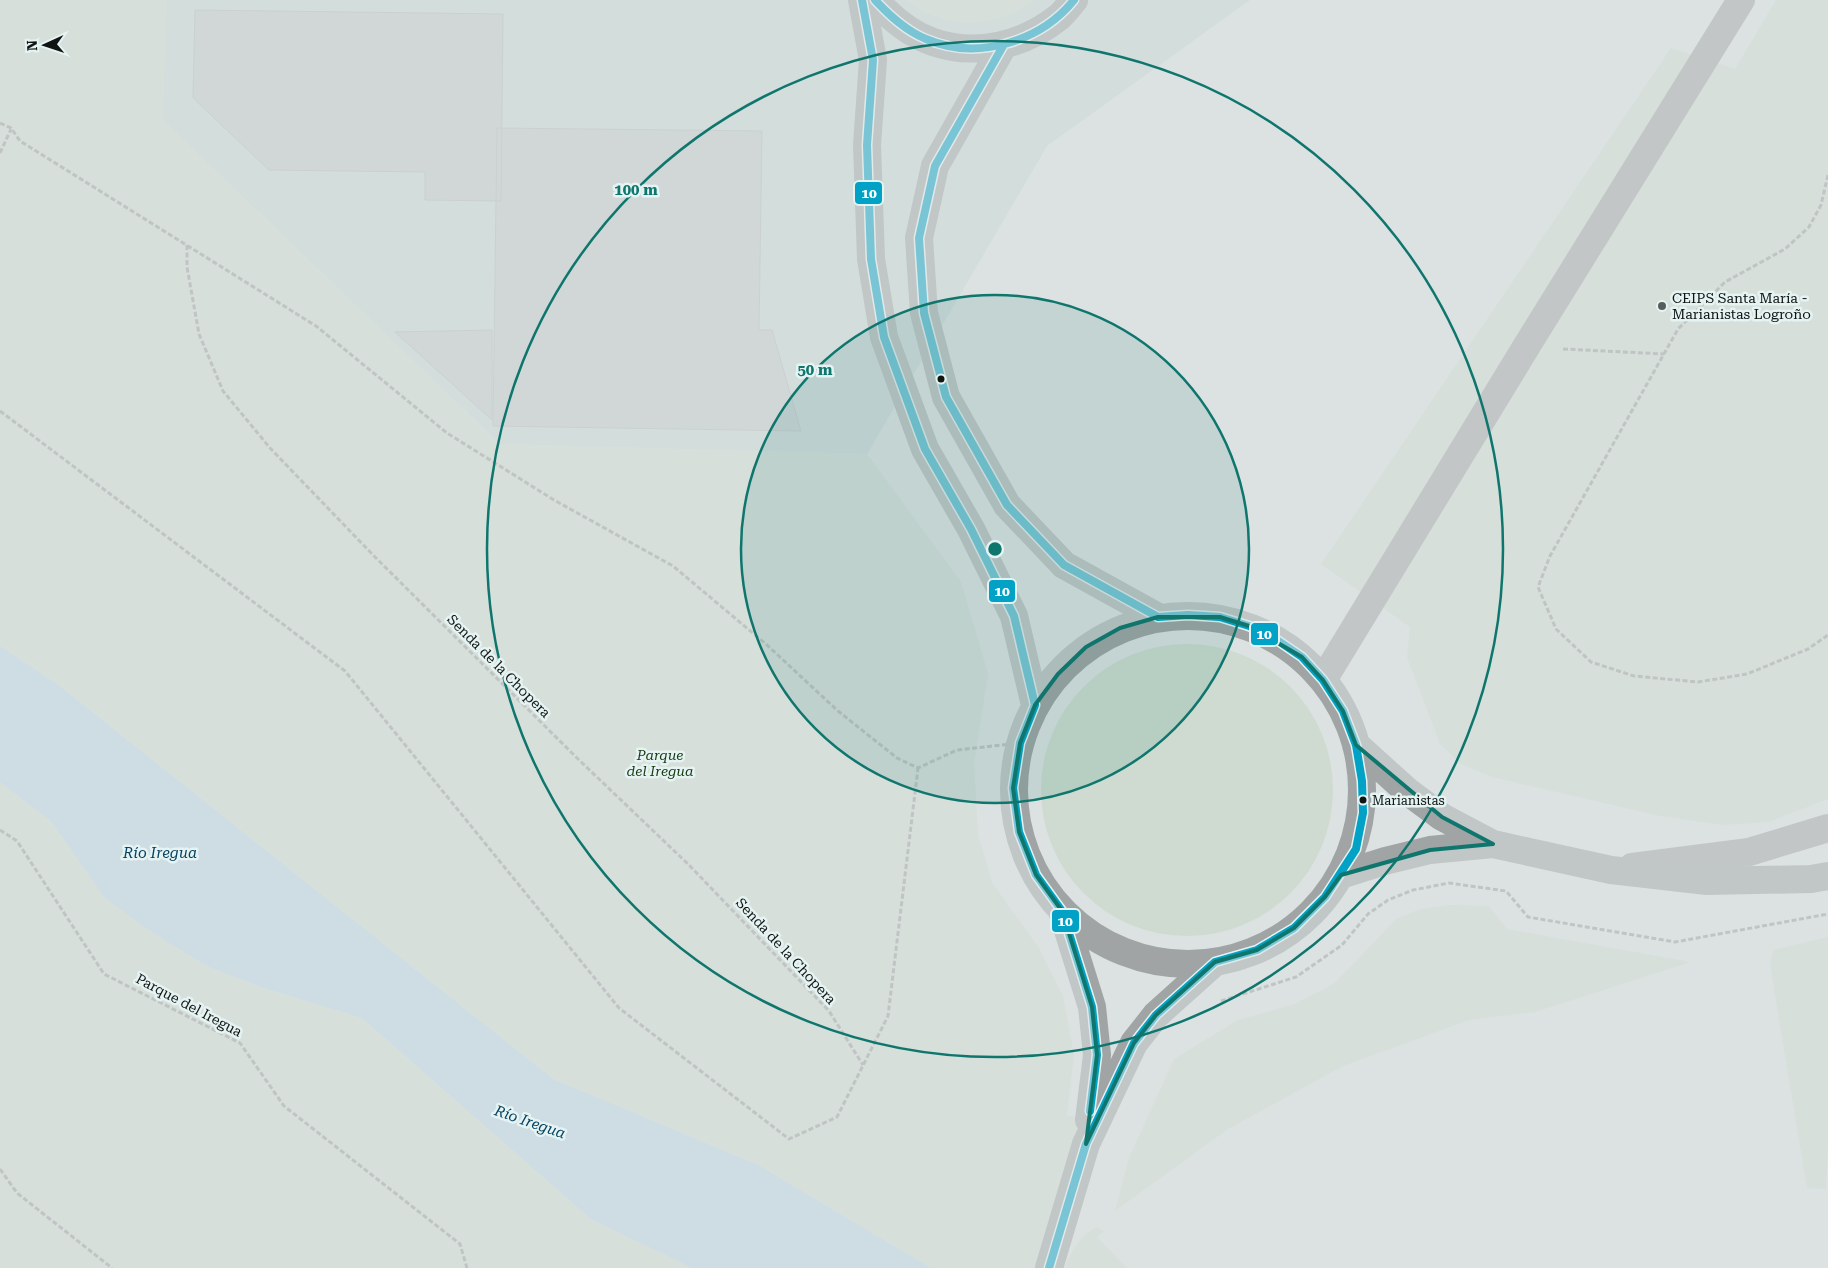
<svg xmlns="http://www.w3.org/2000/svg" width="1828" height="1268" font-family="'Roboto Serif',serif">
<rect width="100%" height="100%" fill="#dce2e2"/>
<path fill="#c7d7d6" d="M38,0H1250L1047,146L867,454L500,444Z"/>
<path fill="#cfdbd0" d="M0,0H167L163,120L500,444L867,454L961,582L988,674L974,763L978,835L993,884L1039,948L1063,996L1074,1055L1067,1115L1106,1124L1059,1268H931L758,1165L553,1079L57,684L0,646Z
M906,0H1034C1008,22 968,28 937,17C926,14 915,6 906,0Z
M1776,0H1828V799L1768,822L1722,825L1660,816L1492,777L1461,764L1440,744L1407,657L1410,627L1321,564L1671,48L1735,69Z
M1041 790a146 146 0 1 1 292 0a146 146 0 1 1-292 0Z
M0,782L51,821L104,897L140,924L169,943L209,967L264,988L362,1018L591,1219L692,1268H0Z
M1448,905L1489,906L1507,929L1691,962L1535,1012L1469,1020L1343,1066L1228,1129L1115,1211L1129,1158L1174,1059L1238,1020L1295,1004L1335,983L1396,919L1420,909Z
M1828,937V1142L1826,1189L1807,1188L1770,965L1773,950Z
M1097,1227L1104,1231L1097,1237L1127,1268H1064C1071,1253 1081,1234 1097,1227Z"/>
<path fill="#bcd5e5" d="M0,646L57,684L553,1079L758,1165L931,1268H692L591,1219L362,1018L264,988L209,967L169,943L140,924L104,897L51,821L0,782Z"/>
<path fill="#c1cbc8" stroke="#b6bab9" d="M195,10L503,14L501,201L425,200V172L269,170L193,98Z
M497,128L762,131L759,330H772L801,431L493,426Z
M492,330V420L395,332Z"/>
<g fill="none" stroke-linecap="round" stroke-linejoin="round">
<path stroke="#9fa1a1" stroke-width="3" stroke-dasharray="5 2.5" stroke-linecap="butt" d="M0,123L11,128L20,141L316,326L447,433L554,500L673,566L767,645L838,711L897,758L918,768L957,750L1020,743
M0,153L11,129
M1828,175L1821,205L1809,227L1785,249L1725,282L1678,329L1550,556L1538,587L1556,629L1591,662L1634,676L1698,682L1747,674L1808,649L1828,635
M187,245V267L199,334L223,391L270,448L374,556L577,758L689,865L829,1011L863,1065
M1563,349L1664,354
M0,411L345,671L619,1008L789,1139L837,1117L888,1016L918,768
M0,830L17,841L104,974L240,1043L284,1106L460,1244L467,1268
M1221,1001L1296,977L1342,945L1368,914L1388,900L1413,890L1449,883L1506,891L1528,917L1675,942L1828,914
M0,1169L17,1193L112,1268"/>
<path stroke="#a2a5a6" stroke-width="28" d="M1323,680L1526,347L1741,0
M1632,867L1749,852L1828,828"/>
<path stroke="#a0a4a4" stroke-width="28" d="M862,0L873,60L867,145L871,259L884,337L925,449L971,529L1014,616L1035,705
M875,0C890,17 910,34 933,42C976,57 1024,45 1059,17C1064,13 1069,6 1074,0
M1003,46L935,166L919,238L924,313L946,397L1007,505L1064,565L1158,617
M1014 790a174 174 0 1 1 348 0a174 174 0 1 1-348 0Z
M1356,745L1407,791L1442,817L1493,844L1611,870L1707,881L1811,879L1828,876
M1341,875L1385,861L1430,850L1493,844
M1062,911L1092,1007L1097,1055L1089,1120
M1049,1268L1086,1144L1134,1043L1156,1015L1215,962"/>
<g stroke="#e5f3f2" stroke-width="11">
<path id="bus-1" d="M862,0L873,60L867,145L871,259L884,337L925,449L971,529L1014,616L1035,705L1020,743L1013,788L1019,832L1036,875L1062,911L1092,1007L1097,1055L1090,1111
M875,0C890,16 906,31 926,39C977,61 1040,42 1074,0
M1003,46L935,166L919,238L924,313L946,397L1007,505L1064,565L1158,617L1188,615L1220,617L1249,626L1277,640L1302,657L1323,680L1343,711L1356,745L1362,781L1363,813L1356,849L1325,897L1294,928L1257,950L1215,962L1156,1015L1134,1043L1086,1144L1049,1268"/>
</g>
<use href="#bus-1" stroke="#01a2c5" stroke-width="8"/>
</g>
<path d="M0 0H1828V1268H0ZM1158,617H1220L1249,626L1302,657L1323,680L1343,711L1356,745L1442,817L1493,844L1430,850L1341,875L1325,897L1294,928L1257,950L1215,962L1156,1015L1134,1043L1086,1144L1097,1055L1092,1007L1062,911L1036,875L1019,832L1013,788L1020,743L1035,705L1058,674L1086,647L1120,628Z" fill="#dce2e2" fill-opacity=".55" fill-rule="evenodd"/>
<path fill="none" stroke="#0f766e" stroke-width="4" stroke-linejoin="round" d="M1158,617H1220L1249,626L1302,657L1323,680L1343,711L1356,745L1442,817L1493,844L1430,850L1341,875L1325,897L1294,928L1257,950L1215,962L1156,1015L1134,1043L1086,1144L1097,1055L1092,1007L1062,911L1036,875L1019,832L1013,788L1020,743L1035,705L1058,674L1086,647L1120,628Z"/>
<circle cx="995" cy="549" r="254" fill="#0f766e" fill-opacity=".12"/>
<g fill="none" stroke="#0f766e" stroke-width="2.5">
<circle cx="995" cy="549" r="254"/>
<circle cx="995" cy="549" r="508"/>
</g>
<circle fill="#575d5c" stroke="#e5f3f2" stroke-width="2" cx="1662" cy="306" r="5"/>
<g fill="#101514" stroke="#e5f3f2" stroke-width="2">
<circle cx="941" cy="379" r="4.5"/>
<circle cx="1363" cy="800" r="4.5"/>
</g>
<g text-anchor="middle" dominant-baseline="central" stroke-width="5" stroke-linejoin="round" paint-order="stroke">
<g font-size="13" fill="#101514" stroke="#e5f3f2" text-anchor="start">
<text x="1372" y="800">Marianistas</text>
</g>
<g font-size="14" fill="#101514" stroke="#e5f3f2" text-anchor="start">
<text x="1672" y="298">CEIPS Santa María -<tspan x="1672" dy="16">Marianistas Logroño</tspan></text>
</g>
<g font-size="14" fill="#101514" stroke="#e5f3f2">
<text transform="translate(499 666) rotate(45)">Senda de la Chopera</text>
<text transform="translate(786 951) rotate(47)">Senda de la Chopera</text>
<text transform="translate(189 1005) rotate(28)">Parque del Iregua</text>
</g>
<g font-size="14" font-style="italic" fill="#173a11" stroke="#e5f3f2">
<text x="660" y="755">Parque<tspan x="660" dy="16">del Iregua</tspan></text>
</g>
<g font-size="15" font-style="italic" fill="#064362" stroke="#e5f3f2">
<text x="160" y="853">Río Iregua</text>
<text transform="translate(530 1122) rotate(19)">Río Iregua</text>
</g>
</g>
<circle cx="995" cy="549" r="8" fill="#0f766e" stroke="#e5f3f2" stroke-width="2.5"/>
<g font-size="15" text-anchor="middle" font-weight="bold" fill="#0f766e" stroke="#e5f3f2" stroke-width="5" stroke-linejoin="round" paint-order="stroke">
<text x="636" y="195">100 m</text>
<text x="815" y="375">50 m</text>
</g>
<g stroke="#e5f3f2" stroke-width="2">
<rect x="854" y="181" width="29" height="24" rx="5" fill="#01a2c5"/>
<rect x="988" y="579" width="28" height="24" rx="5" fill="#01a2c5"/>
<rect x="1250" y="622" width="29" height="24" rx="5" fill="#01a2c5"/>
<rect x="1051" y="909" width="29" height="24" rx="5" fill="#01a2c5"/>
</g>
<g font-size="14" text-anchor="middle" font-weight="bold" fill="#fff">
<text x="869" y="198">10</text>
<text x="1002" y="596">10</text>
<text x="1264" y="639">10</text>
<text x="1065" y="926">10</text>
</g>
<g transform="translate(45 45) rotate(267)" stroke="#e5f3f2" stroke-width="4" paint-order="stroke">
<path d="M0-4L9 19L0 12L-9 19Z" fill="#101514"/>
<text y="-8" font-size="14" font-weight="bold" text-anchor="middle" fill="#101514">N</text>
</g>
</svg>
